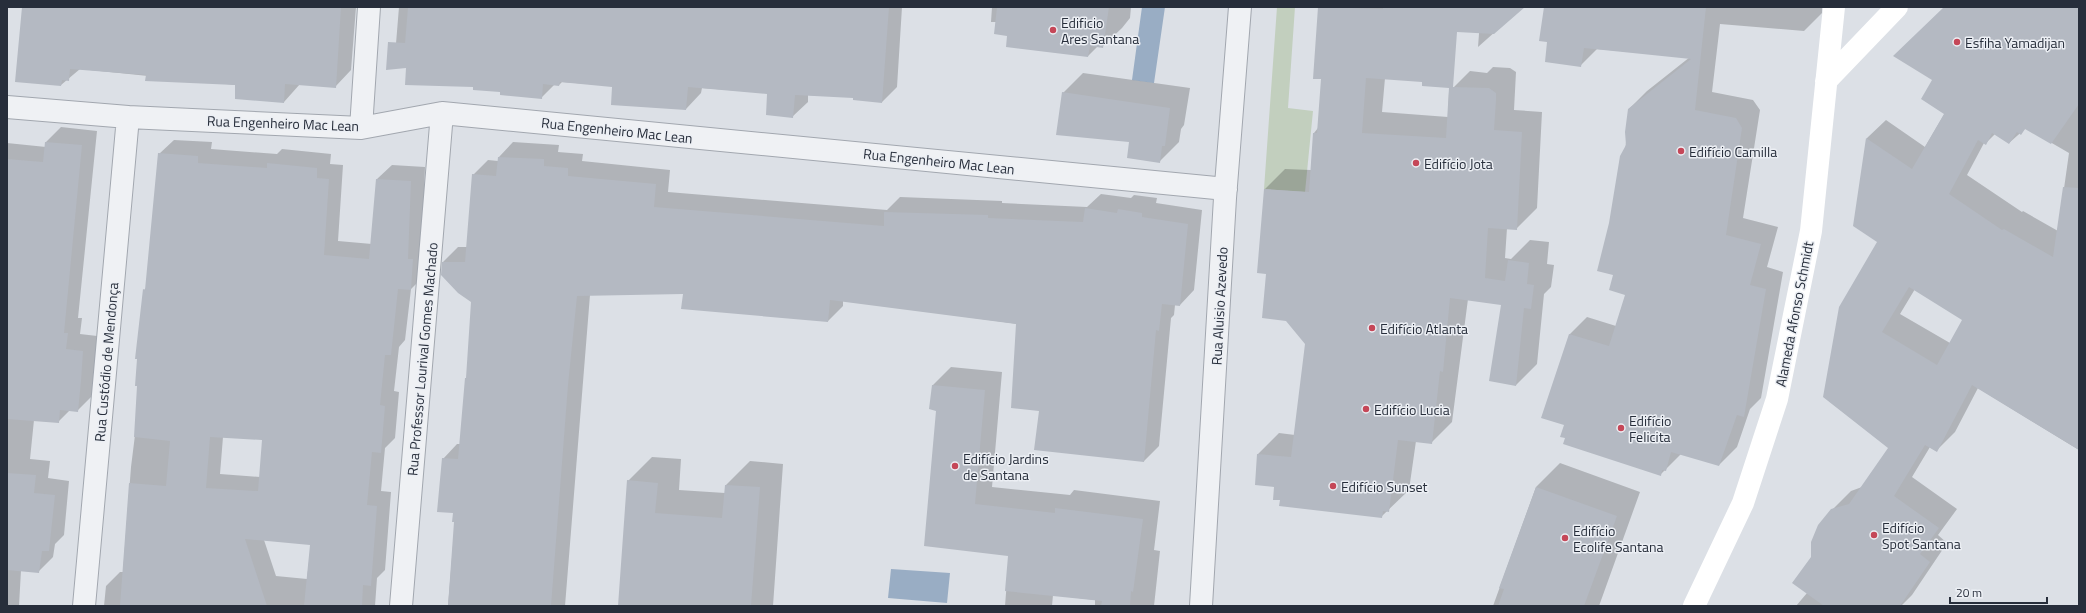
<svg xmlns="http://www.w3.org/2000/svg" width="2086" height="613" font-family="'Titillium Web',sans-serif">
<rect width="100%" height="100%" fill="#dce0e6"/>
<path fill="#c2cfbe" d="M1277,7H1295L1288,108L1313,111L1305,192L1264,189Z"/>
<path fill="#99adc4" d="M1142,7H1165L1154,83L1132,80Z
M891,569L950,573L947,603L888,598Z"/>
<path fill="#0003" fill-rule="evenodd" d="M22,7H356L351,70L335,87L300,84L284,102L236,85L80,69L61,85Z
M399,7H902L897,87L882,102L854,97L808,95V102L792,117L768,93L702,88L701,93L686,109L614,86L562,82L559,85L555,84L541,98L474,86L408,67L394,68Z
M992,7H1131L1130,18L1122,28L1103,46H1098L1088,56L1008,35L996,22H991Z
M1320,7H1450L1385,78L1382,112L1448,117L1449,92L1470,71L1487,73L1493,67L1510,68L1516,72L1514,110L1542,112L1537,208L1516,229L1507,228L1505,258L1511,259L1530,240L1549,242L1547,264L1554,265L1551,287L1544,294L1537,364L1516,385L1502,304L1468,299L1452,422L1431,443L1416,441L1409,490L1382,516L1281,499L1275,486L1256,484L1258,454L1279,433L1295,435L1306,344L1267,273L1265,189L1285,169L1311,170L1314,133L1318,128L1322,78H1314Z
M1481,7H1523L1478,47Z
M1545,7H1822V13L1804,31L1720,24L1712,92L1753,100L1760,110L1743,218L1778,227L1767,267L1783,272L1761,398L1750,409L1737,447L1719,465L1681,454L1660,475L1566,437L1569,335L1587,317L1616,326L1626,294L1614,274L1629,109L1647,91L1690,57L1597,49L1580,66L1548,41Z
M1945,7H2079V450L1978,388L1955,432L1936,451L1930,447L1912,477L1957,509L1938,535L1947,543L1912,595L1901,606H1796L1807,593L1812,557L1832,510L1851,491L1862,487L1889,448L1824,397L1879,242L1854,226L1867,138L1886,120L1925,147L1945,113L1934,80ZM2026,128L2069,153L2058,231L2023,211L2022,212L1967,175L1984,143H1986L1995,134L2009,143ZM1915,289L1964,320L1950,343L1900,314Z
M1083,73L1190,88L1184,125L1181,129L1179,142L1159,162L1063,93Z
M61,127L97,131L78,318H82L80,334L97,336L92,396L77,411L70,410L58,422L34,420L30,459L50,461L48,478L69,481L64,535L55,544L53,557L38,572L21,570L19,606H7V143L46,147V142Z
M174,140L212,142L211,149L277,154L282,149L331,154L330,164L343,165L338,241L372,244L377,179L392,165L425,167L422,245L425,275L411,289L405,340L399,347L394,391L399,392L395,438L385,448L381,491L391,492L385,570L377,578L375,606H104L106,586L120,572H123L131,467L135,435L144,290L146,288L159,154ZM223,437L263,439L260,477L220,474ZM264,540L311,544L307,579L276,576Z
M513,142L559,145L558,152L583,154L582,161L670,170L668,192L887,210L900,197L1002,201V203L1087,207L1101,194L1131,198L1134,195L1157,198L1156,203L1202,210L1194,290L1180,305H1175L1174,315L1171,318L1159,446L1144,461L1040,410L1018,324L843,300V306L828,321L684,293L590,295L565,606H448L455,521L443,459L457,444H460L468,377L472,302L443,262L458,247H467L473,175L488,160L498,161L499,157Z
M951,367L1002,372L992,487L1070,495L1074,490L1160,501L1154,550L1160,551L1154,606H1095V600L1053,595L1052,606H1005L1009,555L925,545L937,410L932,386Z
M652,457L681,459L679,490L725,493L726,485L750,461L783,464L773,606H619L628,481Z
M1560,463L1640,492L1599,606H1493L1536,487Z"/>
<path fill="#b4b9c2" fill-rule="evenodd" d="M22,7H341L336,88L285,84L284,103L235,99V85L145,81L146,75L70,69L69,81L62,80L61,86L15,82Z
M408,7H889L882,103L853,100V98L795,95L793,118L766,115L767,94L688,87L686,110L611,105L612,87L560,82L559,86L543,84L542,99L500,95V92L473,90V87L405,85L406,68L386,70L388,42L405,43Z
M997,7H1109L1103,48L1090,46L1088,57L1006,47L1007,36L994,34Z
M1318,7L1383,9V7H1525L1494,34L1457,32L1453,87L1489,88L1496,93V100L1494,130L1522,132L1517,230L1488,228L1485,278L1505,281L1508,260L1529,263L1527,284L1534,285L1531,309L1524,308L1516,386L1489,381L1501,305L1450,298L1443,372L1440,371L1432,444L1398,440L1389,512L1383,511L1382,518L1279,506L1280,500H1273L1274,487L1255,485L1257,454L1291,457L1305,344L1286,321L1262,318L1266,274L1257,273L1264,189L1309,192L1313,133H1317L1321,79H1313ZM1366,78L1422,82V86L1449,88L1446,138L1362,133Z
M1544,7H1706L1695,110L1736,118L1742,128L1726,235L1761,244L1750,285L1766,289L1744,417L1737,415L1719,466L1671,452L1666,471L1662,470L1661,476L1563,444L1565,438L1560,437L1564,425L1541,418L1569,334L1609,346L1625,295L1609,290L1613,275L1597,271L1609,223L1620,156L1626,145L1625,132L1628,109L1691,59L1584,48L1581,67L1545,62L1547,42L1539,41Z
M1944,7H2079V104L2051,144L2025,129L2021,135L2017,132L2009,144L1992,133L1986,145L1978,140L1949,194L2002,230L2004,229L2053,257L2063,187L2079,188V450L1972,385L1937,452L1925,445L1894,496L1939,528L1920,554L1930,562L1900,606H1824L1792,583L1811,557V542L1818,525L1831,509L1849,504L1888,448L1823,397L1839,307L1877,242L1853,226L1866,138L1912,169L1944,114L1921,99L1932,80L1893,56ZM1909,287L1962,320L1937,365L1882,332Z
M1062,92L1170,108L1165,146H1162L1160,163L1127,158L1129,142L1056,135Z
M45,142L82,145L64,333H68L66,349L83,351L81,381L78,412L60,410L59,423L7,419V159L43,162Z
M158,153L198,156V163L267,168V163L317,168V178L329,179L324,255L369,259L376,179L411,181L408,259H413L411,290L398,289L391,355H385L380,405L385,406L381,453L372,452L367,505L377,506L371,586L363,585L362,606H304L310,545L245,539L267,606H120L129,483L166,486L170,441L134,437L137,386H135L137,359H135L143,289L145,290ZM210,437L262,440L258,491L206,488Z
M498,157L544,159V166L568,168V176L656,184L654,207L884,226V212L988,215V218L1083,222L1085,208L1117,213L1118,209L1142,213V217L1188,224L1180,306L1162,304L1159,331L1156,330L1144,462L1034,450L1039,411L1011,408L1016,324L830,300L828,322L681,309L683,294L577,296L568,385L551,606H448L454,522H452L453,513L437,512L442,458L458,459L465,378H466L471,302L458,293L441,275L442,262H465L472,174L496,176Z
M932,385L985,390L975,504L1055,513V508L1143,519L1133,592L1131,591L1130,606H1101L1102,601L1005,591L1008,556L924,546L936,411L929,409Z
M7,473L36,475L34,493L55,495L49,551H42L39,573L7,570Z
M627,480L658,483L655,513L722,518L725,485L760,487L751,606H618Z
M1536,487L1617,516L1584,606H1498L1504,589L1499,588Z"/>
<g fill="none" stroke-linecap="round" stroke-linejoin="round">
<g stroke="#a2a7af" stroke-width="24">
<path id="street" d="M7,107L128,117L361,128L442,113L1226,189
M361,128L369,7
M84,606L128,117
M401,606L442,113
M1201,606L1225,198L1240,7"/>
</g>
<use href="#street" stroke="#eff1f4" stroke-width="22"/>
<path stroke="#fff" stroke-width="22" d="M1826,81L1897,7
M1694,606L1743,503L1777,399L1811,231L1834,7"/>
</g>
<g fill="#c54758" stroke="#eceff4" stroke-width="1.5">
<circle cx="1053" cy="30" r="4"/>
<circle cx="1957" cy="42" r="4"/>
<circle cx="1681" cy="151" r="4"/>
<circle cx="1416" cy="163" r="4"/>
<circle cx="1372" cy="328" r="4"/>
<circle cx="1366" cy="409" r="4"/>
<circle cx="1621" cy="428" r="4"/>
<circle cx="955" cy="466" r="4"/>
<circle cx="1333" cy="486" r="4"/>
<circle cx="1874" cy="535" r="4"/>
<circle cx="1565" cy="538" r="4"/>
</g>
<g text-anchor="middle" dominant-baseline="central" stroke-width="3" stroke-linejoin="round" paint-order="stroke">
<g font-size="14" fill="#272e3b" stroke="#eceff4" text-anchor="start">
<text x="1061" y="22">Edificio<tspan x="1061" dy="16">Ares Santana</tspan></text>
<text x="1965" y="42">Esfiha Yamadijan</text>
<text x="1689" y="151">Edifício Camilla</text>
<text x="1424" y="163">Edifício Jota</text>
<text x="1380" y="328">Edifício Atlanta</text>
<text x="1374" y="409">Edifício Lucia</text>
<text x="1629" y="420">Edifício<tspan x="1629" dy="16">Felicita</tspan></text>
<text x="963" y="458">Edifício Jardins<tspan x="963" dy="16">de Santana</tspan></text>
<text x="1341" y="486">Edifício Sunset</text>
<text x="1882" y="527">Edifício<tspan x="1882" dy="16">Spot Santana</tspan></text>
<text x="1573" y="530">Edifício<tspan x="1573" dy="16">Ecolife Santana</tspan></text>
</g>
<g font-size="14" fill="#272e3b" stroke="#eceff4">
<text transform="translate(283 123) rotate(2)">Rua Engenheiro Mac Lean</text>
<text transform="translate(617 130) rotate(6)">Rua Engenheiro Mac Lean</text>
<text transform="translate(939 161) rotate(6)">Rua Engenheiro Mac Lean</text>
<text transform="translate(1219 306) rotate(-87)">Rua Aluisio Azevedo</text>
<text transform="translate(1794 314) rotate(-79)">Alameda Afonso Schmidt</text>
<text transform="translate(422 359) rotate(-85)">Rua Professor Lourival Gomes Machado</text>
<text transform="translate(106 362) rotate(-85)">Rua Custódio de Mendonça</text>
</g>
</g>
<rect width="2086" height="613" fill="none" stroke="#272e3b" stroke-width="16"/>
<path d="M1950 597v6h97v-6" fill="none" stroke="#272e3b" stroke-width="2"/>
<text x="1956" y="597" font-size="12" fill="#272e3b" stroke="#eceff4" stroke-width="3" paint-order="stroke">20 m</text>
</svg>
